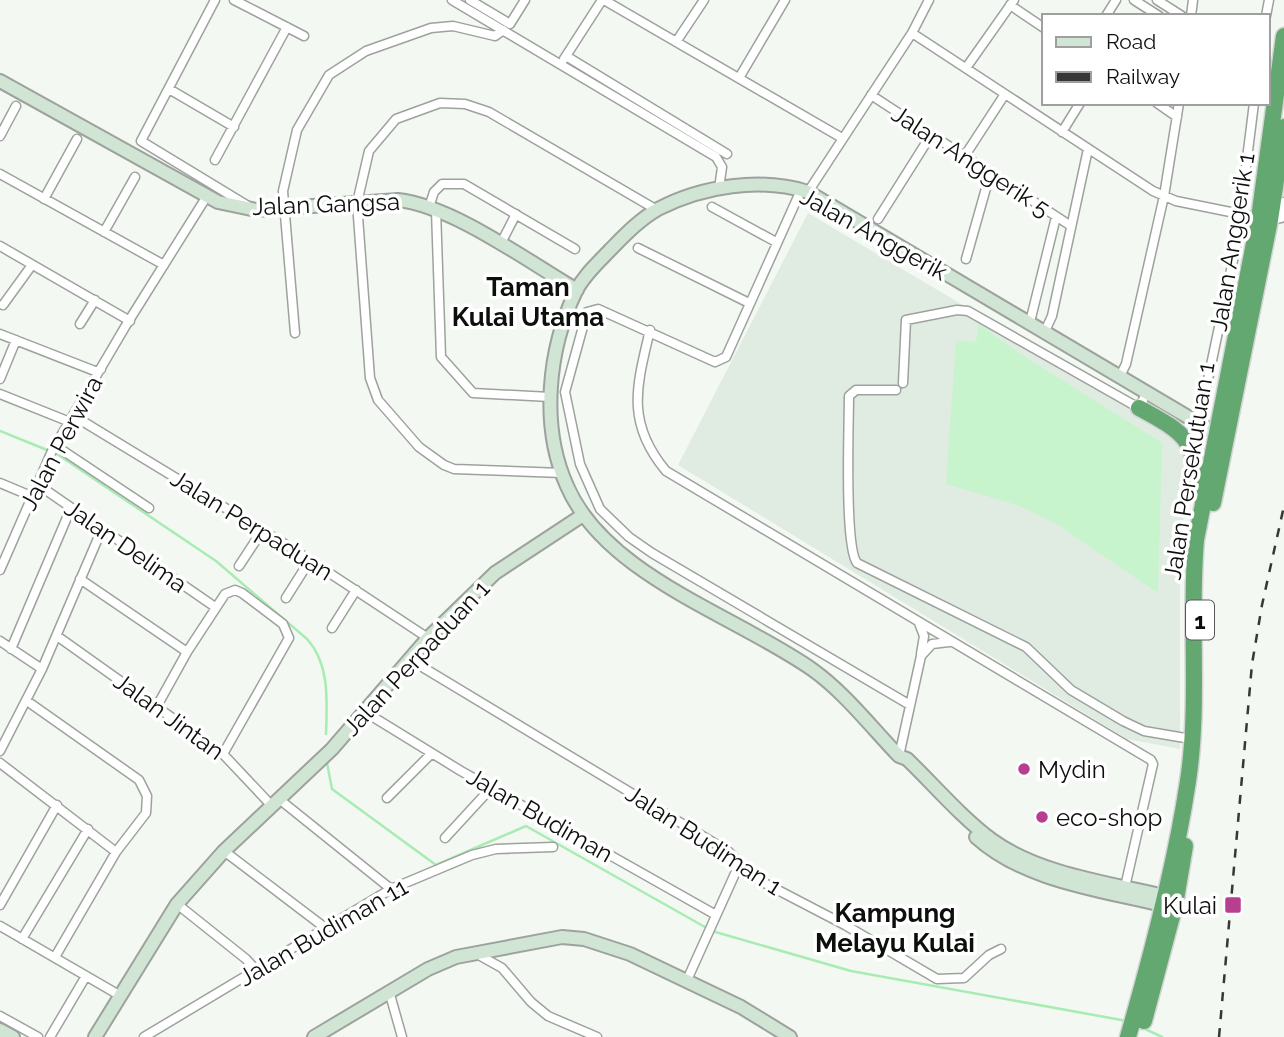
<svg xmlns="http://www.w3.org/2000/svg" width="1284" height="1037" font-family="Raleway,sans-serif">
<rect width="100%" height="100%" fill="#f3f8f3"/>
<path fill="#e0ece2" d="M808,213L1180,434L1193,463L1180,539V749L1127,739L678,465Z"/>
<path fill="#c7f3cd" d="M979,324L1016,351L1162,443L1158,593L1055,523L1017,505L946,484L956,341L976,342Z"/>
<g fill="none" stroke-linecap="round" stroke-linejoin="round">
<path stroke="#a8ecb3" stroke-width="2.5" d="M0,431L47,450
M57,454L216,561L307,639C330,664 327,701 326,734
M327,763L332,789L436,865L526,826L712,931L851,971L1127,1021
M1143,1028L1162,1037"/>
<g stroke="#9da29d" stroke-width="11">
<path id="street" d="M215,0L141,141L248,206
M234,0L304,36
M452,0L716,157L722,167L719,189
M470,0L510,24L525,0
M604,0L842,138
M1134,0L1159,16
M1157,0L1182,16
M1010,5L1044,28
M1106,16L1116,0
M1191,16L1193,0
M1266,16L1269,0
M912,33L1153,191L1176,201L1270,220L1281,218L1284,202
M676,42L704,0
M566,56L727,154
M564,59L602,0
M966,68L1014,0
M739,78L785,0
M169,89L234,127
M871,95L1071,226
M1157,103L1177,117
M1062,132L1080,103
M0,136L16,106
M964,157L1005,94
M215,160L287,27
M0,174L164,265
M801,190L726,357L715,362L598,309L587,312L565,392L580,464L600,509L629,537L652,553L910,705
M808,192L912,33L929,0
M44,199L77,139
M429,207L434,192L442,184H464L575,249
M712,207L776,242
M436,210L441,357L473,393L550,397
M878,219L931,135
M104,232L135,177
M500,245L516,214
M0,246L130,321
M638,248L749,303
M966,259L990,174
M3,305L32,265
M1030,322L1056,217
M80,324L95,300
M650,330C637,385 625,422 666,471L1151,760L1153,764L1125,887
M1045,331L1052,316L1088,149
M295,333L283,191L297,130L329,75L366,51L431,28L453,26L495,36L503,30
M0,334L95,371L101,369
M1120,376L1126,364L1164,196L1179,103
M0,379L16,340
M903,383L906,320L957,310L968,311L1139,408L1147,392
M896,390H856L849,396C849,424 844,546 857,563L1026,647L1071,690L1123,721L1144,731L1191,739
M0,394L70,422
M74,416L296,551L428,638
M1196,421L1202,408L1236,246L1254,103
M56,446L149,508
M562,473L454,469L444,465L419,447L378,400L370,378L357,203L369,151L396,119L440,103L465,104L489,112L657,210
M0,483L31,496
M37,484L215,607
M239,566L262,531
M0,570L52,451L125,327L207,196
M80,579L187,652
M286,598L310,560
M919,623L924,636L921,654
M332,628L356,590
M57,636L223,754L272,806
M0,641L42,669
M11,649L71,508
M409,659L729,852L753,877L845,925L937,979L964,978L989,955L1001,949
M27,701L139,780L147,796L146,813L116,852L55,957
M157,706L187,652L225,594L235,590L242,593L283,624L289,638L223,754
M365,712L461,771L716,915
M0,751L42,669L102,529
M899,756L921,656L932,644L949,642
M0,763L116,852
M387,798L431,754
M279,799L391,889
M445,838L491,788
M224,851L324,927
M177,904L246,959L256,970
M0,905L57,805
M0,926L119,995
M22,939L88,829
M477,954L502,968L531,1002L548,1016L597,1037
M687,980L738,867L737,861
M389,991L402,1037
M0,1016L38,1037
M50,1037L86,976
M144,1037L391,889L472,855L496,849L553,847"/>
</g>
<g stroke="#9da29d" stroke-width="16">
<path id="secondary" d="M0,81L218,202L256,210L398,200C453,206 527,261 577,290
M976,837C1024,881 1101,890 1162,905
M1164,896C1109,883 1039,874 992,840C961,817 934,785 907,759L899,756C872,728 845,693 813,670C735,615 606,576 567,486C540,426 548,349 576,291C584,275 598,263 610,250C624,236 640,219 658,209C702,186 761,177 808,192L1215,433
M0,1030L13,1037
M95,1037L177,904L224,851L332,749L428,638L495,573L583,515
M314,1037L428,969L456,957L562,937L584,939L630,954L741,1007L790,1037"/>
</g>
<g stroke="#d3d4d3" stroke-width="19">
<path id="highway" d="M1139,408C1189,435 1193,438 1198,495
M1213,503L1270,220L1284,127
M1144,1021L1175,905L1185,846
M1128,1037C1152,954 1175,867 1188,781C1200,702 1189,620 1196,540L1259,218L1284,36"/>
</g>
<use href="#street" stroke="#fff" stroke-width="8"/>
<use href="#secondary" stroke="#d0e5d4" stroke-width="12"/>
<use href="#highway" stroke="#63a870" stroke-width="16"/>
<path stroke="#353835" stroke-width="2.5" stroke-dasharray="9 9" stroke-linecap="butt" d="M1219,1037L1252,664L1262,605L1284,506"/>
</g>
<g fill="#b83e8f" stroke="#fff" stroke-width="2.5">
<circle cx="1024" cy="769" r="7"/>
<circle cx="1042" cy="817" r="7"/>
<rect x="1224" y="896" width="18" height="18" rx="3.5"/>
</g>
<g text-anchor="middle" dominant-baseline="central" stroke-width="7" stroke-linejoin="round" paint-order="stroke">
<rect fill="#fff" stroke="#565756" stroke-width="2" x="1186" y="600.5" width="28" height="39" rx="5"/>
<g font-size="23" font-weight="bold" fill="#0d0f0d">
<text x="1200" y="620">1</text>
</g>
<g font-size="24" fill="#0d0f0d" stroke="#fff">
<text transform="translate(971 161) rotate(33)">Jalan Anggerik 5</text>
<text transform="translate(326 204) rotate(-2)">Jalan Gangsa</text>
<text transform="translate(874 234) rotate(29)">Jalan Anggerik</text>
<text transform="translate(1232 242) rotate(-81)">Jalan Anggerik 1</text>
<text transform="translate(61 443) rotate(-62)">Jalan Perwira</text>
<text transform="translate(1189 471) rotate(-81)">Jalan Persekutuan 1</text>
<text transform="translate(252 525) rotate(32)">Jalan Perpaduan</text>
<text transform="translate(126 546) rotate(35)">Jalan Delima</text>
<text transform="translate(416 658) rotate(-47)">Jalan Perpaduan 1</text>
<text transform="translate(169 716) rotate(36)">Jalan Jintan</text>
<text transform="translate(540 815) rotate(30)">Jalan Budiman</text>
<text transform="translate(704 840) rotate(33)">Jalan Budiman 1</text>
<text transform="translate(323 932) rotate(-30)">Jalan Budiman 11</text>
</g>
<g font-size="24" fill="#0d0f0d" stroke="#fff" text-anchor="start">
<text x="1038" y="769">Mydin</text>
<text x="1056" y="817">eco-shop</text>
<text x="1217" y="905" text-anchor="end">Kulai</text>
</g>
<g font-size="26" font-weight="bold" fill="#0d0f0d" stroke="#fff">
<text x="528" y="287">Taman<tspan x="528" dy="30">Kulai Utama</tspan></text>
<text x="895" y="913">Kampung<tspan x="895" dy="30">Melayu Kulai</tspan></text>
</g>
</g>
<rect x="1042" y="14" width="228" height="91" fill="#ffffff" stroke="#9e9f9e" stroke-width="2"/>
<rect x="1056" y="37" width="35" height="10" fill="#d0e5d4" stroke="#9e9f9e" stroke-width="2"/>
<text x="1106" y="49" font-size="21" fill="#0d0f0d">Road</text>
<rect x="1056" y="72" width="35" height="10" fill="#353835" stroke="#9e9f9e" stroke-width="2"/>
<text x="1106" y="84" font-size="21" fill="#0d0f0d">Railway</text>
</svg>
